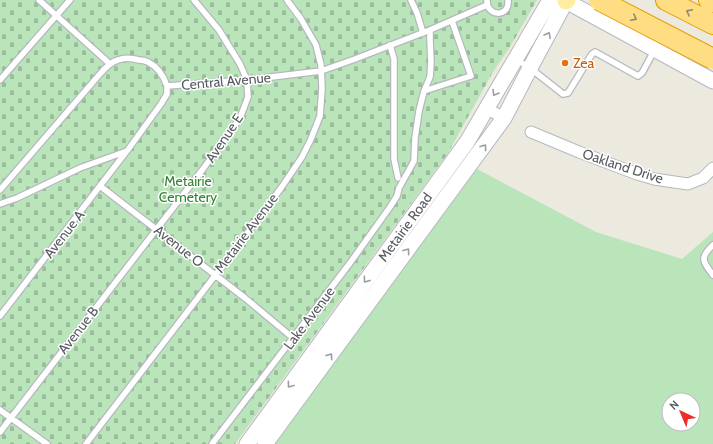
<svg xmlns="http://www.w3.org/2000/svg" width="713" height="444" font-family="Cabin,sans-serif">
<defs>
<pattern id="cemetery-stones" width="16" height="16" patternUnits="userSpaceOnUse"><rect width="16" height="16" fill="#bae5ba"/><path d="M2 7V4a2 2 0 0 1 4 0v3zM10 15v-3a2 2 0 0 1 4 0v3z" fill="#9abd9b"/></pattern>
</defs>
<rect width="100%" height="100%" fill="#ece9df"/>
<path fill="#bae5ba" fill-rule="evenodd" d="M477,169L596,232L682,259L713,232V444H274ZM669,400H693V424H669Z"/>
<path fill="url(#cemetery-stones)" d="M0,0H537L510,47L493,72L448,153L235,444H0Z"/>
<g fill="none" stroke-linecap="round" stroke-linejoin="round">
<g stroke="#b5b8bd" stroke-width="8">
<path id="lane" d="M39,0L110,64
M411,0L417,13L423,33
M487,0C486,17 510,18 508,0
M390,45L394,59V159L398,178
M515,59L530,68L563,94L568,93L592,54L595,52L638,76L642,73L654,51
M0,80L70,0
M424,91L471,76L452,21
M100,186L245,298L293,338
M0,190L99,75C104,69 110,62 118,60C125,57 132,58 139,60C142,60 146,61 148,62C158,67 164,77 167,86
M0,204L17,198L80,168L127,151L161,104L167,94V86L247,80L296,74L321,71L355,59L430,30L487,5
M713,245C699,258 703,262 713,275
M0,316L126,152
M0,410L47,444
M0,432L203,169L240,118L248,97L247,80L240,64L219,30L194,0
M86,444L240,243L281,188L302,157L311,139L320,116L322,88L321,65L316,45L301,19L287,0
M212,444L350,263L390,207L397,196L399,188L414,161L415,138L419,111L424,91L430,77L431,62L430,40V30"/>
</g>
<g stroke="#b5b8bd" stroke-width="13">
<path id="street" d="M486,108L504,118
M531,132L579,152L637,174L654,179L688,184L703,178L713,168"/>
</g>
<g stroke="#b5b9bf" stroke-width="17">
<path id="secondary" d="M564,0L713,81
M247,444L467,142L550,0
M265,444L504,118L530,68L566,1"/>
</g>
<g stroke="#f4c34f" stroke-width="19">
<path id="primary" d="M566,1L567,0"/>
</g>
<g stroke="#ea9d00" stroke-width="22">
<path id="highway" d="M666,0L713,24
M709,0L713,2"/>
</g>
<use href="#lane" stroke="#fff" stroke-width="5.5"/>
<use href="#street" stroke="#fff" stroke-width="11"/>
<use href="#secondary" stroke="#fff" stroke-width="15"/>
<use href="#primary" stroke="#ffeea0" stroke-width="17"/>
<use href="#highway" stroke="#ffdd82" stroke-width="20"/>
<g stroke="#ea9d00" stroke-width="22" stroke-linecap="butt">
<path id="highway-bridge" d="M599,0L713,59"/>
</g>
<use href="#highway-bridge" stroke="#ffdd82" stroke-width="20"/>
</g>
<defs><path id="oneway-chevron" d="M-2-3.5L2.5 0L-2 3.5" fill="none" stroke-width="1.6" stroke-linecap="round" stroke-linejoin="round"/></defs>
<g stroke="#92896d">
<use href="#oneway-chevron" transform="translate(689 12) rotate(-153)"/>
<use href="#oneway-chevron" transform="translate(634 18) rotate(27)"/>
</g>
<g stroke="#9b9da0">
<use href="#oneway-chevron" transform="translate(548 35) rotate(-61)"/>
<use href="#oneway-chevron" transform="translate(495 93) rotate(121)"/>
<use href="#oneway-chevron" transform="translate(484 147) rotate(-54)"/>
<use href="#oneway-chevron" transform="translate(407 251) rotate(-54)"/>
<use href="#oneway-chevron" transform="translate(366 280) rotate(126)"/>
<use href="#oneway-chevron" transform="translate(330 356) rotate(-54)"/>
<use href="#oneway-chevron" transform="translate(290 385) rotate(126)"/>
</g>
<circle fill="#e8710a" stroke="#fff" stroke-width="1.5" cx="565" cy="63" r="4"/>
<g text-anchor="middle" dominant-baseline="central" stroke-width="3" stroke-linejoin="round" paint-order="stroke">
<g font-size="14" fill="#c56008" stroke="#fff" text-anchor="start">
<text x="573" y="63">Zea</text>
</g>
<g font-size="14" fill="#585c61" stroke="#fff">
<text transform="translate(226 81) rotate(-5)">Central Avenue</text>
<text transform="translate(224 138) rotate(-56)">Avenue E</text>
<text transform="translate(623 166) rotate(18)">Oakland Drive</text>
<text transform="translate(405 227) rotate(-54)">Metairie Road</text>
<text transform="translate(246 233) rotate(-53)">Metairie Avenue</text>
<text transform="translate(64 234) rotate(-52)">Avenue A</text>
<text transform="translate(179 246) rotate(38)">Avenue O</text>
<text transform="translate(309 318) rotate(-53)">Lake Avenue</text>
<text transform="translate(78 330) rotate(-52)">Avenue B</text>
</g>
<g font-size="14" fill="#328534" stroke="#fff">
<text x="188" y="181">Metairie<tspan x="188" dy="16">Cemetery</tspan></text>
</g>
</g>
<g transform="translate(681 412) rotate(316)"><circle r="19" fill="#ffffff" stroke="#bcbec0"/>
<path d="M0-3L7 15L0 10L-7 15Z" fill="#ed2f24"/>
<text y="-6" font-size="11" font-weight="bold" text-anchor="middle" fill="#585c61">N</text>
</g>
</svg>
